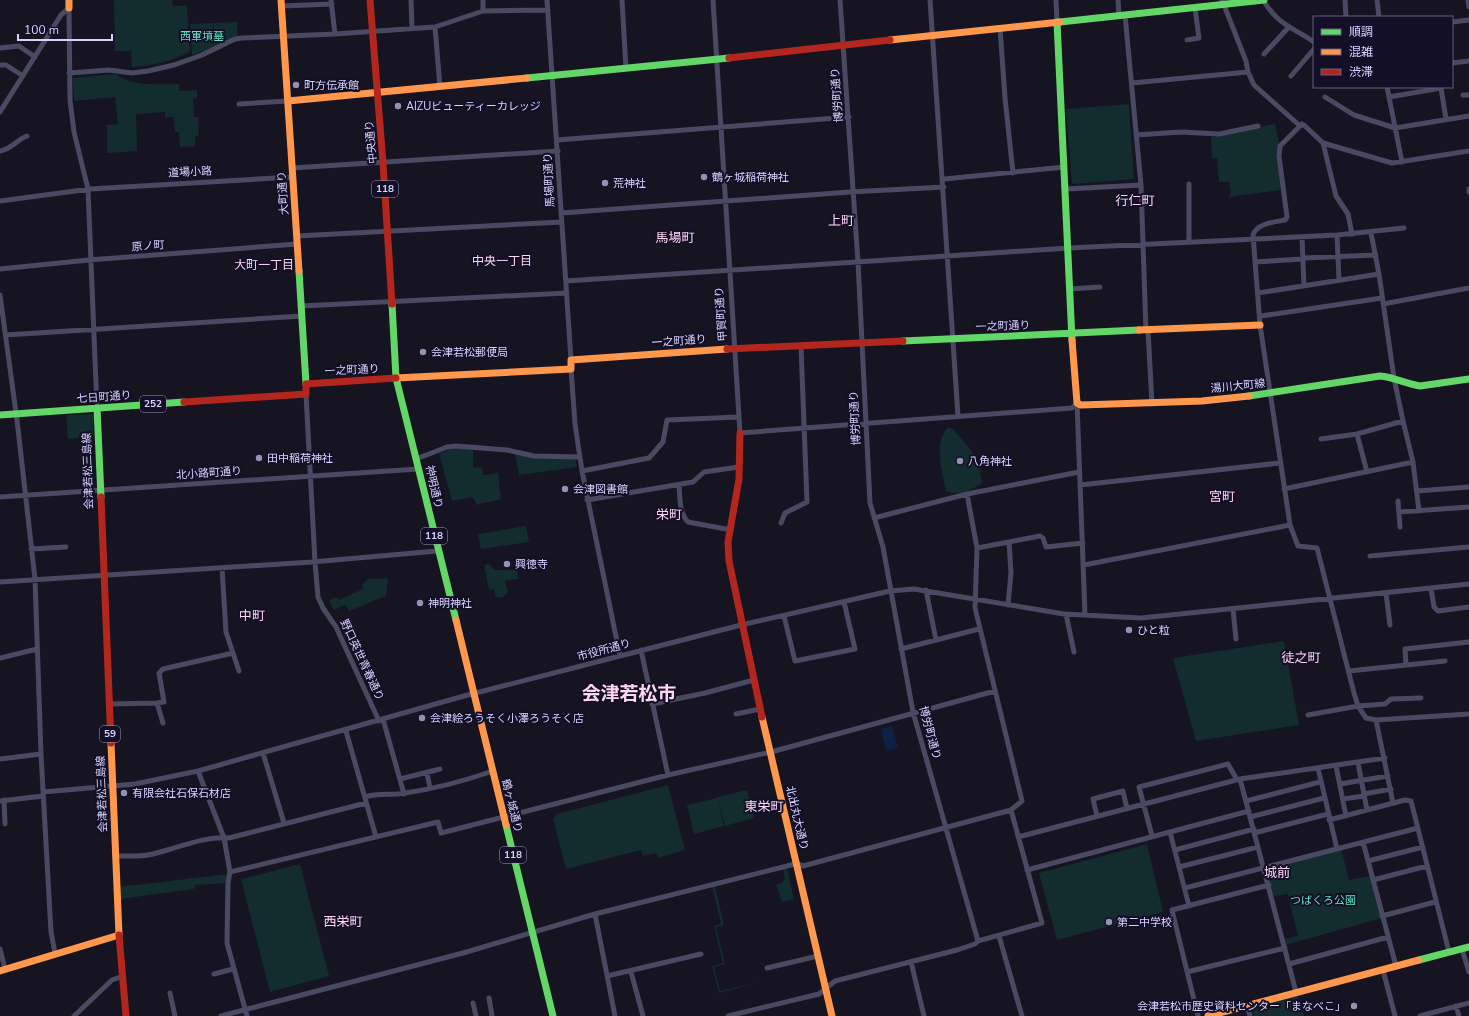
<svg xmlns="http://www.w3.org/2000/svg" width="1469" height="1016" font-family="'Nunito Sans','Noto Sans JP',sans-serif">
<rect width="100%" height="100%" fill="#161421"/>
<path fill="#132c2d" d="M114,0H172L173,6H187L190,52C170,61 154,66 132,67L131,51H115Z
M237,22L238,37L214,48V23Z
M213,23L214,48L192,55L190,24Z
M115,74C135,87 155,84 179,84V91L197,90V98L193,99L194,117H198L199,135L195,136V146L180,147L179,132H175L174,117H165V112L136,114L137,151L107,153V125L118,124L115,97L74,101L73,78Z
M1129,104L1134,179L1072,184L1066,109Z
M1275,124L1279,142L1277,155L1281,190L1229,197L1231,192L1229,182H1219L1217,158H1212L1211,137Z
M93,414V437L68,439L66,415Z
M949,427L954,430L977,457L982,482L981,484C970,491 958,496 946,491C943,474 932,439 949,427Z
M455,448H473V467L482,468L483,475L498,473L501,499L476,505L473,497L452,501L439,453Z
M515,454L575,457L577,467L519,475Z
M526,526L529,542L481,549L484,565L490,564L494,570H517L518,579L505,581L508,593L502,598L496,597L494,589L489,590L478,534Z
M388,578L386,596L349,611L346,605L334,610L329,601L337,597L339,600L363,589L362,585L368,579Z
M1284,641L1299,725L1196,741L1173,658Z
M668,785L685,850L658,858L657,853L643,856L641,850L566,869L553,819L557,814Z
M747,790L754,818L725,826L717,797Z
M717,798L724,826L694,834L687,805Z
M1147,844L1163,912L1057,940L1039,873Z
M1341,848L1349,880L1371,876L1382,918L1285,945L1284,939L1298,936L1289,899L1288,894L1273,896L1266,870L1270,867Z
M300,864L329,976L270,992L241,879Z
M787,868L794,899L782,902L776,885L783,882L785,878L783,869Z
M228,874L226,883L195,885L194,889L120,899L119,887Z
M720,884V885L715,887L724,925L716,927L725,964L714,967L720,991L762,982L719,993L712,966L723,963L714,926L721,923L712,886Z
M1297,993L1304,1016H1254L1251,1006Z"/>
<path fill="#0d2144" d="M892,726L898,748L886,751L881,729Z"/>
<g fill="none" stroke-linecap="round" stroke-linejoin="round">
<path stroke="#4a4962" stroke-width="5" d="M331,0L335,34L435,27L483,11L548,10
M411,0L412,28
M483,0V11
M547,0L571,360
M622,0L626,69
M713,0L740,433L1072,408L1077,403L1085,615
M930,0L958,416
M1056,0L1057,22
M1118,0L1119,16
M1222,0L1246,61L1248,72
M1263,0C1278,25 1292,27 1314,42
M1345,0L1346,17
M1377,0L1379,17
M1468,0L1469,7
M282,6L332,4
M69,8L70,100L74,132L88,189L97,408
M1125,15L1141,185L1146,331
M1452,22L1469,20
M435,27L440,87
M1000,28L1005,98L1013,173
M1187,40L1199,38L1195,8
M0,48L19,46L35,57
M1264,54L1288,28
M1452,63L1469,61
M0,65H6L23,76
M69,73L109,70L132,73L148,71L174,65L202,55L235,39L242,38L335,34
M1291,76L1314,49
M1132,83L1248,72L1254,85L1299,125H1304L1323,143L1392,163L1469,151
M1387,87L1402,162
M1463,95H1469
M1325,97L1354,115L1395,128L1469,116
M1389,97L1441,88L1446,119
M239,104L288,101
M0,112L61,15L69,8
M1302,124L1280,146L1279,156L1287,217L1285,220C1275,222 1257,223 1253,235L1260,325L1290,525L1298,546L1317,548L1354,693L1358,706L1366,718L1376,720L1469,714
M1136,135L1181,132L1219,134L1258,126
M557,140L849,117
M1323,143L1336,196L1348,214L1352,234
M0,151C12,149 16,140 27,136
M292,168L558,151
M944,179L1065,167
M1189,184V242
M1066,189L1141,185
M1469,189V192
M0,201L90,189L293,177
M561,213L850,192L944,187
M1371,233L1379,274L1394,378L1403,421L1413,462L1419,511
M1337,235L1339,280
M297,236L562,222
M1302,237L1304,286
M1303,258L1376,255
M1255,262L1303,259
M0,269L89,260L297,244
M566,281L1069,248L1337,235L1404,228
M1070,289L1100,287
M1258,293L1379,274
M0,295L17,420L35,579L41,754L51,932L55,953
M1383,304L1469,288
M301,306L567,293
M1261,316L1382,298
M1148,330L1152,404
M6,335L302,316
M571,369L575,424L582,471L620,656
M306,394L315,562L318,597L323,608L336,627L379,721
M1357,434L1367,472
M1321,439L1357,434L1403,421
M416,459L447,447L456,446L507,450L534,456L580,457
M582,471L649,458L663,442L667,420L739,417
M679,485C680,496 679,513 688,522L731,530
M1080,485L1280,463
M1284,489L1413,462
M1417,491L1469,487
M0,497L418,469
M587,500L693,482L704,472L739,467
M1398,501L1400,527
M1399,512L1469,507
M874,518L967,494L1079,472
M781,523L785,513L807,502L801,346
M977,548L1040,536L1043,538L1046,547L1083,543
M31,549L66,547
M1370,556L1469,547
M1084,565L1290,525
M222,568L226,632L239,671
M0,582L312,562C353,558 396,555 437,551
M1431,588L1434,607L1438,611L1469,607
M926,590L936,640
M1386,593L1390,625
M1008,605L1011,573L1009,542
M1233,609L1236,639
M1066,614L1074,652
M784,616L795,661L855,649L844,602
M901,649L979,629
M641,650L668,775
M0,658L37,649
M1406,665L1405,649L1469,642
M1349,671L1445,661
M157,703L164,702L159,673L163,669L233,653
M109,704L157,703L163,723
M652,704L705,693L754,680
M736,714L760,709
M1308,715L1358,706L1385,704L1391,699L1421,698
M383,719L404,794
M1376,720L1393,803
M346,731L376,837
M263,753L284,823
M0,759L41,754
M1358,763L1367,810
M1336,766L1346,816
M1318,768L1337,849
M198,771L224,838L230,872L228,883L227,943L247,1016
M427,773L430,788
M400,779L440,769
M1240,779L1296,992
M1340,784L1388,776
M43,792L135,784L198,771L464,696L620,656L741,625L890,591L914,589L1064,614L1141,618L1469,584
M1364,794L1391,789
M365,797C381,792 389,796 405,793C434,789 464,781 493,771
M1343,799L1364,796
M4,800L5,824
M0,801L43,796
M1246,801L1320,782
M1097,816L1093,799L1123,791L1127,809
M1250,817L1324,798
M1329,820L1405,800L1411,801L1449,952
M1170,832L1189,906
M1254,833L1328,814
M1152,836L1139,787L1228,764L1237,780
M1018,837L1240,779L1385,758
M1363,842L1396,966
M1175,850L1254,829
M115,856C127,856 141,857 153,854C179,848 202,836 229,838L366,803
M1368,861L1423,847
M1179,867L1258,847
M1027,870L1249,811
M230,872L438,822L441,833L668,775L771,752L995,691
M1373,880L1427,866
M1185,888L1418,828
M595,914L615,1016
M1382,916L1435,902
M999,936L1022,1016
M978,941L1042,923L1011,810
M0,949L5,969
M1462,949L1469,972
M911,962L924,1016
M1289,964L1388,937
M767,968L818,956
M1383,970L1395,1016
M631,972L643,1016
M1187,972L1285,948
M214,974L233,969
M607,976L701,954
M170,993L175,1016
M489,998L492,1016
M473,1003L476,1016
M1247,1006L1250,1016
M1456,1006L1459,1016
M74,1016L112,980L123,976
M221,1016L463,953L595,914L791,865L796,863L803,866L1011,810L1022,801L975,608L977,548L967,494
M728,1016L819,994L835,981L957,950L975,944L978,941L913,712L883,547L870,503L858,262L840,0
M1198,1016L1172,910L1269,885
M1420,1016L1469,1003"/>
<path stroke="#63d668" stroke-width="7" d="M1057,22L1072,340
M1060,22L1264,0
M527,78L729,58
M299,271L306,384
M392,304L396,378L456,620
M903,341L1139,330
M1249,396L1380,376C1394,377 1406,384 1420,386L1469,379
M97,408L101,497
M0,415L184,402
M506,825L553,1016
M1419,960L1469,947"/>
<path stroke="#ff974d" stroke-width="7" d="M69,0V8
M281,0L299,271
M890,40L1060,22
M288,101L527,78
M1139,330L1260,325
M1072,340L1077,403L1081,405L1202,401L1249,396
M396,378L571,369V360L727,349
M456,620L506,825
M762,717L832,1016
M0,971L119,935L111,743
M1208,1016L1419,960"/>
<path stroke="#b3261e" stroke-width="7" d="M370,0L383,163L392,304
M729,58L890,40
M727,349L903,341
M184,402L306,394V384L396,378
M740,433L739,479L728,542L729,561L762,717
M101,497L111,743
M119,935L126,1016"/>
</g>
<g fill="#9591b1" stroke="#130f26" stroke-width="1.5">
<circle cx="296" cy="85" r="4"/>
<circle cx="398" cy="106" r="4"/>
<circle cx="704" cy="177" r="4"/>
<circle cx="605" cy="183" r="4"/>
<circle cx="423" cy="352" r="4"/>
<circle cx="259" cy="458" r="4"/>
<circle cx="960" cy="461" r="4"/>
<circle cx="565" cy="489" r="4"/>
<circle cx="507" cy="564" r="4"/>
<circle cx="420" cy="603" r="4"/>
<circle cx="1129" cy="630" r="4"/>
<circle cx="422" cy="718" r="4"/>
<circle cx="124" cy="793" r="4"/>
<circle cx="1109" cy="922" r="4"/>
<circle cx="1354" cy="1006" r="4"/>
</g>
<g text-anchor="middle" dominant-baseline="central" stroke-width="4" stroke-linejoin="round" paint-order="stroke">
<g fill="#130f26" stroke="#9e99be" stroke-width="1">
<rect x="372" y="181" width="26" height="16" rx="3"/>
<rect x="140" y="396" width="26" height="16" rx="3"/>
<rect x="421" y="528" width="26" height="16" rx="3"/>
<rect x="100" y="726" width="20" height="16" rx="3"/>
<rect x="500" y="847" width="26" height="16" rx="3"/>
</g>
<g font-size="10" font-weight="bold" fill="#d9d4ff">
<text x="385" y="189">118</text>
<text x="153" y="404">252</text>
<text x="434" y="536">118</text>
<text x="110" y="734">59</text>
<text x="513" y="855">118</text>
</g>
<g font-size="11" fill="#5fe0c0" stroke="#130f26">
<text x="202" y="36">西軍墳墓</text>
<text x="1323" y="900">つばくろ公園</text>
</g>
<g font-size="11" fill="#d9d4ff" stroke="#130f26" text-anchor="start">
<text x="304" y="85">町方伝承館</text>
<text x="406" y="106">AIZUビューティーカレッジ</text>
<text x="712" y="177">鶴ヶ城稲荷神社</text>
<text x="613" y="183">荒神社</text>
<text x="431" y="352">会津若松郵便局</text>
<text x="267" y="458">田中稲荷神社</text>
<text x="968" y="461">八角神社</text>
<text x="573" y="489">会津図書館</text>
<text x="515" y="564">興徳寺</text>
<text x="428" y="603">神明神社</text>
<text x="1137" y="630">ひと粒</text>
<text x="430" y="718">会津絵ろうそく小澤ろうそく店</text>
<text x="132" y="793">有限会社石保石材店</text>
<text x="1117" y="922">第二中学校</text>
<text x="1346" y="1006" text-anchor="end">会津若松市歴史資料センター「まなべこ」</text>
</g>
<g font-size="11" fill="#d9d4ff" stroke="#130f26">
<text transform="translate(837 95) rotate(-94)">博労町通り</text>
<text transform="translate(371 142) rotate(-95)">中央通り</text>
<text transform="translate(190 172) rotate(-3)">道場小路</text>
<text transform="translate(549 180) rotate(-93)">馬場町通り</text>
<text transform="translate(283 193) rotate(-94)">大町通り</text>
<text transform="translate(148 246) rotate(-4)">原ノ町</text>
<text transform="translate(721 314) rotate(-94)">甲賀町通り</text>
<text transform="translate(1003 326) rotate(-2)">一之町通り</text>
<text transform="translate(679 341) rotate(-4)">一之町通り</text>
<text transform="translate(352 370) rotate(-3)">一之町通り</text>
<text transform="translate(1238 386) rotate(-6)">湯川大町線</text>
<text transform="translate(104 397) rotate(-4)">七日町通り</text>
<text transform="translate(855 418) rotate(-93)">博労町通り</text>
<text transform="translate(88 471) rotate(-92)">会津若松三島線</text>
<text transform="translate(209 473) rotate(-4)">北小路町通り</text>
<text transform="translate(434 487) rotate(77)">神明通り</text>
<text transform="translate(604 650) rotate(-15)">市役所通り</text>
<text transform="translate(362 660) rotate(65)">野口英世青春通り</text>
<text transform="translate(930 733) rotate(75)">博労町通り</text>
<text transform="translate(102 794) rotate(-92)">会津若松三島線</text>
<text transform="translate(512 806) rotate(76)">鶴ヶ城通り</text>
<text transform="translate(797 818) rotate(77)">北出丸大通り</text>
</g>
<g font-size="12" fill="#ffd6f0" stroke="#130f26">
<text x="502" y="261">中央一丁目</text>
<text x="264" y="265">大町一丁目</text>
</g>
<g font-size="13" fill="#ffd6f0" stroke="#130f26">
<text x="1135" y="201">行仁町</text>
<text x="841" y="221">上町</text>
<text x="675" y="238">馬場町</text>
<text x="1222" y="497">宮町</text>
<text x="669" y="515">栄町</text>
<text x="252" y="616">中町</text>
<text x="1301" y="658">徒之町</text>
<text x="764" y="807">東栄町</text>
<text x="1277" y="873">城前</text>
<text x="343" y="922">西栄町</text>
</g>
<g font-size="19" font-weight="bold" fill="#ffd6f0" stroke="#130f26">
<text x="629" y="694">会津若松市</text>
</g>
</g>
<rect x="1313" y="16" width="140" height="72" fill="#130f26" stroke="#625e7d"/>
<rect x="1321" y="29" width="20" height="6" fill="#63d668" stroke="#625e7d"/>
<text x="1349" y="36" font-size="12" fill="#d9d4ff">順調</text>
<rect x="1321" y="49" width="20" height="6" fill="#ff974d" stroke="#625e7d"/>
<text x="1349" y="56" font-size="12" fill="#d9d4ff">混雑</text>
<rect x="1321" y="69" width="20" height="6" fill="#b3261e" stroke="#625e7d"/>
<text x="1349" y="76" font-size="12" fill="#d9d4ff">渋滞</text>
<path d="M18 34v6h94v-6" fill="none" stroke="#d9d4ff" stroke-width="2"/>
<text x="24" y="34" font-size="12" fill="#d9d4ff" stroke="#130f26" stroke-width="3" paint-order="stroke">100 m</text>
</svg>
